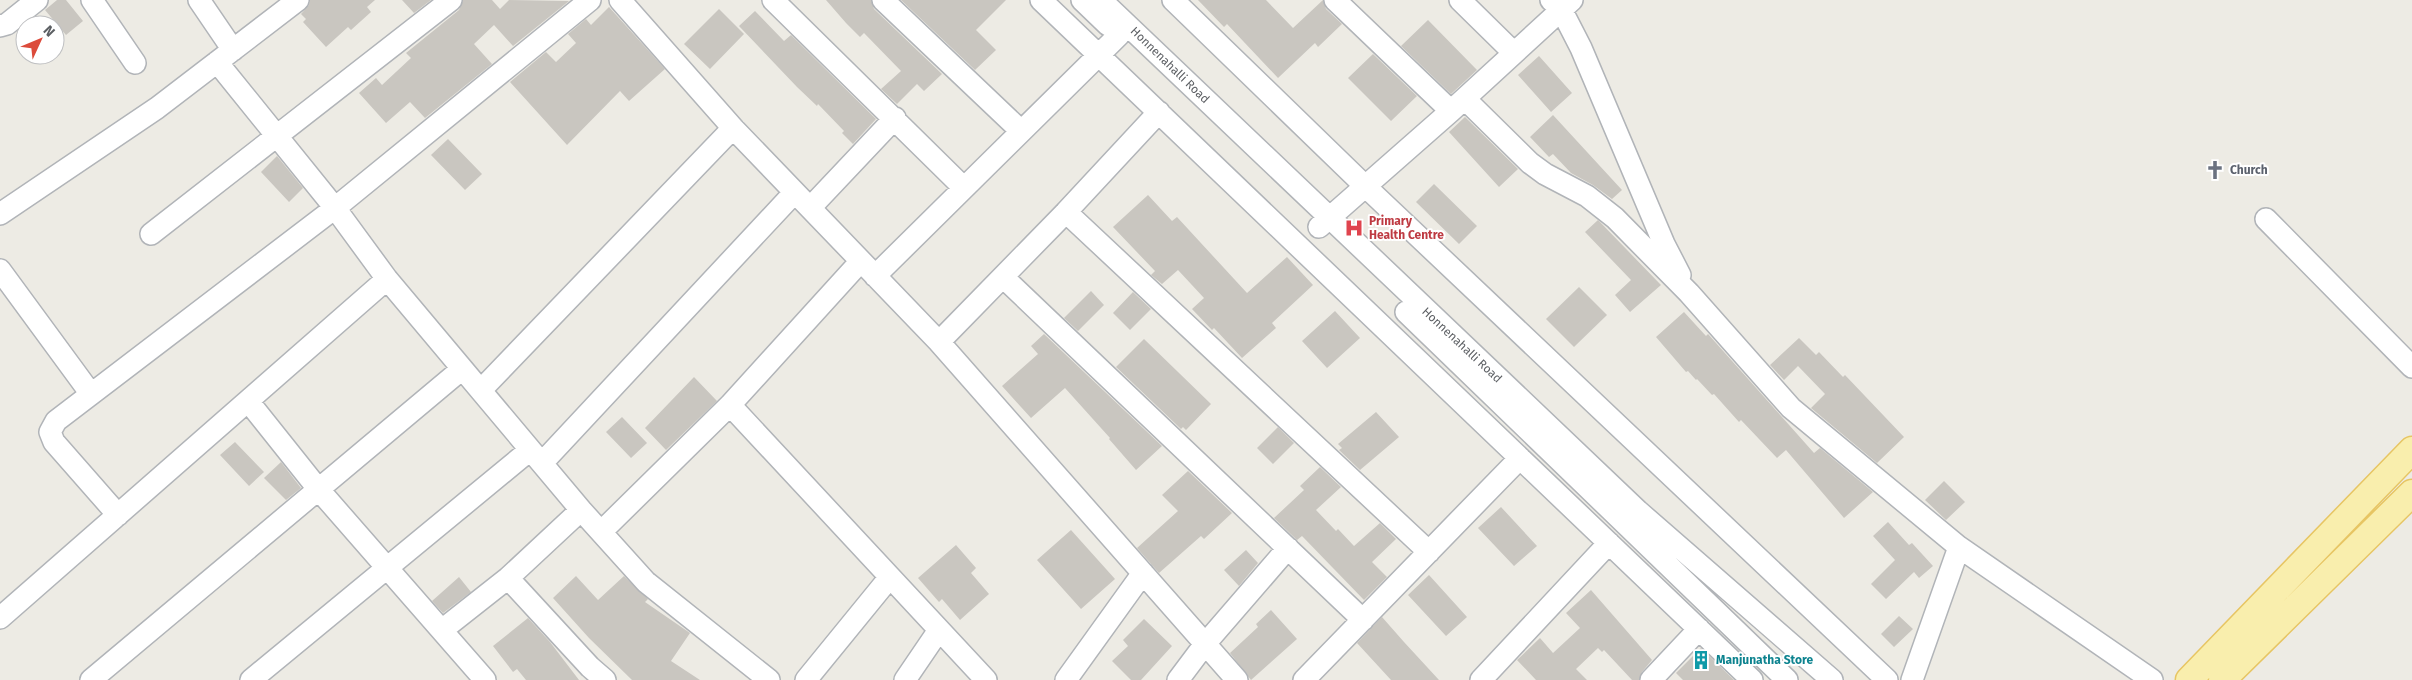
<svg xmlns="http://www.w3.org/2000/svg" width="2412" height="680" font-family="'Fira Sans',sans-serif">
<rect width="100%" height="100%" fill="#edebe4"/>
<path fill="#c9c6c0" d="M57,0H66L83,21L66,35L45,10Z
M310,0H375L367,7L371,12L351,30L348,27L326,47L303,22L306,19L301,14L309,5Z
M402,0H431L414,13Z
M463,0H492L500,9L509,0L569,1L513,46L494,25L474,44L492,64L425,118L410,102L386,123L359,93L376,78L382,85L411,58L406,53L459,10Z
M826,0H871L874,9L942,74L924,91L917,84L897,104L881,89L901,71L864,33L860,37L846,23Z
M901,0H1006L976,30L996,50L975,70Z
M1198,0H1266L1293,28L1323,0L1326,9L1342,24L1318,47L1315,43L1278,78L1227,24L1224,27Z
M609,7L665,69L629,101L620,91L567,145L510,82L546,52L556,62L576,43L568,34L586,19L591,25Z
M719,9L744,34L710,69L684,44Z
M755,11L784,41L791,35L876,119L853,144L842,133L844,131L818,104L817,106L797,87L739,26Z
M1428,20L1477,70L1451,94L1401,46Z
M1373,54L1417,96L1391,121L1348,78Z
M1539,56L1572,93L1551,112L1518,75Z
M1553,115L1622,190L1612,199L1593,185L1571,173L1553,154L1549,157L1530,137Z
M1465,117L1518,169L1499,187L1449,132Z
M448,139L482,174L465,190L431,155Z
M277,156L303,188L289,202L261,172Z
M1434,184L1477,226L1459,244L1416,202Z
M1148,195L1172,221L1177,217L1247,293L1287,257L1313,285L1272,323L1276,328L1242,358L1214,328L1212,330L1192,309L1204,298L1178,270L1162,284L1151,275L1155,271L1113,227Z
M1598,220L1661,285L1630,312L1615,295L1631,280L1585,232Z
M1579,287L1607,315L1574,347L1546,319Z
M1091,291L1104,305L1078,331L1064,318Z
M1133,292L1151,309L1130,330L1113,313Z
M1335,311L1360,338L1327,368L1302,341Z
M1684,312L1706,336L1708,334L1814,453L1820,448L1873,492L1844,518L1786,450L1777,458L1741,420L1739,422L1714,394L1712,395L1697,379L1696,380L1688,371L1686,372L1656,337Z
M1044,334L1162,446L1136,470L1109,439L1110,438L1065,388L1031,418L1002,386L1038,354L1031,346Z
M1799,338L1816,355L1819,352L1843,377L1845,375L1904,437L1877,463L1811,408L1825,394L1798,366L1784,380L1770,365Z
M1144,339L1211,404L1186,430L1183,427L1181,429L1116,367Z
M694,377L717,401L666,450L645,428Z
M1376,412L1399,437L1360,470L1339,450L1342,448L1338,444Z
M622,417L647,443L631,458L606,432Z
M1278,427L1294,443L1273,464L1257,448Z
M235,442L264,472L249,486L220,455Z
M281,462L301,488L286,500L264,478Z
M1320,467L1341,487L1316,510L1336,531L1338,529L1354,546L1380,523L1396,539L1372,562L1387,577L1364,600L1302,536L1297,540L1274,518L1304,490L1300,486Z
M1188,471L1232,513L1204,539L1201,536L1159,573L1137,548L1178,511L1162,495Z
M1944,481L1965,502L1946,520L1925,500Z
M1501,507L1537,546L1514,566L1478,528Z
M1888,522L1909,545L1912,543L1933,566L1919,578L1914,572L1886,599L1871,584L1895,560L1873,536Z
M1071,530L1115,579L1081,609L1037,560Z
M956,545L976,568L971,573L989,594L960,620L942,599L939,602L918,578Z
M1246,550L1258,563L1239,586L1224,570Z
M1429,575L1467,617L1446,636L1408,595Z
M576,576L598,600L624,576L648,599L645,602L690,633L671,661L700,680H632L589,638L553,598Z
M459,577L471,592L443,613L432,601Z
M1591,590L1652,660L1642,672L1639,680H1632L1604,650L1602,652L1598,648L1576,669L1587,680H1536L1517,660L1540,638L1553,653L1580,628L1566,613Z
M1271,610L1297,639L1251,680L1230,653L1258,627L1256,624Z
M1899,616L1913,629L1894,647L1881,634Z
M1382,617L1404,642L1439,680H1391L1357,643Z
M528,618L550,642L579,680H526L517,669L513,672L493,646Z
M1144,619L1172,646L1141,680H1131L1112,661L1128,646L1123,640Z
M1701,648L1734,680H1683L1676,673Z"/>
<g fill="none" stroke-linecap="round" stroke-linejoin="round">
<g stroke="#b1b4b8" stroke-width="24">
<path id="minor" d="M92,0L135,63
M199,0L233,50
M620,0L733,128L939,342L1237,680
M773,0L964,188
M883,0L1021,131
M1041,0L1752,680
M1082,0L1108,25
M1101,0L1638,511L1832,680
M1173,0L1365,186L1887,680
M1335,0L1451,111
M1460,0L1514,53
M1551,0L1561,9L1581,48L1664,244L1680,275
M0,26L7,24L37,0
M217,62L335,208L387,279L581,510L646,582L769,680
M1465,99L1530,163L1545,174L1587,196L1615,218L1689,293L1791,408L1959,547L2152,680
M810,208L895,118
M1066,212L1429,552
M0,214L157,108L298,0
M2266,219L2412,367
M1319,227L1451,111L1572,0
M151,234L451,0
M0,270L91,394
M875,276L1119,35
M1003,277L1363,620
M1406,312L1787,680
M939,342L1066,212L1159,112
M481,390L733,128
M248,401L319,490L485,680
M730,405L986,680
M542,463L794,193
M118,515L54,442L50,432L56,421L335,208L590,0
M601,532L730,405L860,262
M508,578L590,667L605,680
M0,618L387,279
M442,630L508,578L581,510
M91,680L462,369
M251,680L530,450
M806,680L890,577
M905,680L939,630
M1066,680L1143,573
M1178,680L1205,644L1288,548
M1304,680L1520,458
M1481,680L1609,543
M1651,680L1699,629
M1912,680L1959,547"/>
</g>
<g stroke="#e7c563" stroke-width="29">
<path id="major" d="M2189,680L2412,450
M2222,680L2412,493"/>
</g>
<use href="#minor" stroke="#fff" stroke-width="21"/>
<use href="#major" stroke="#f9eead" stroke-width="26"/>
</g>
<defs>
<g id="church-bare" transform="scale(1.5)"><path d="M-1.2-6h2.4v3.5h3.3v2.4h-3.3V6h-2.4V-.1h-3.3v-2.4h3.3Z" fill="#6b7280" stroke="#fff" stroke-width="2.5" paint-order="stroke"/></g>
<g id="hospital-bare" transform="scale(1.5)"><path d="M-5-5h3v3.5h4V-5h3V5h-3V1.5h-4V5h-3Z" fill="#e0444e" stroke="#fff" stroke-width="2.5" paint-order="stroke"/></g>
<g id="building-bare" transform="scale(1.5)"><path d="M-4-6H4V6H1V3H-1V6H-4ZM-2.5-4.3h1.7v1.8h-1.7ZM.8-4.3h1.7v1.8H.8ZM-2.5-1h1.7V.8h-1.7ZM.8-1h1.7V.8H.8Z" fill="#0f9aa8" stroke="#fff" stroke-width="2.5" paint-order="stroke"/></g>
</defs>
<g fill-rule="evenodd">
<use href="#church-bare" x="2215" y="170"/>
<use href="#hospital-bare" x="1354" y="228"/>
<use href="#building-bare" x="1701" y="660"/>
</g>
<g text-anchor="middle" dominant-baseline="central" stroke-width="4" stroke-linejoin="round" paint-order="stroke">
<g font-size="12" fill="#5c5f63" stroke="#fff">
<text transform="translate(1170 65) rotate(44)">Honnenahalli Road</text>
<text transform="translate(1462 345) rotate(43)">Honnenahalli Road</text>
</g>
<g font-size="12" font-weight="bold" fill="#5b616d" stroke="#fff" text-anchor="start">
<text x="2230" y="170">Church</text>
</g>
<g font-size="12" font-weight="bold" fill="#be3a42" stroke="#fff" text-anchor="start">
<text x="1369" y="221">Primary<tspan x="1369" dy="14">Health Centre</tspan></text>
</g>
<g font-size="12" font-weight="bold" fill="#0d838f" stroke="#fff" text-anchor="start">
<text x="1716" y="660">Manjunatha Store</text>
</g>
</g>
<g transform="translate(40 40) rotate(46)"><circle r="24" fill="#ffffff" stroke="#bebfc1"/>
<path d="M0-4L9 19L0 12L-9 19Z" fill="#dc4b3b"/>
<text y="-8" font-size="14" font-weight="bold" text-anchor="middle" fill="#5c5f63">N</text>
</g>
</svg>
